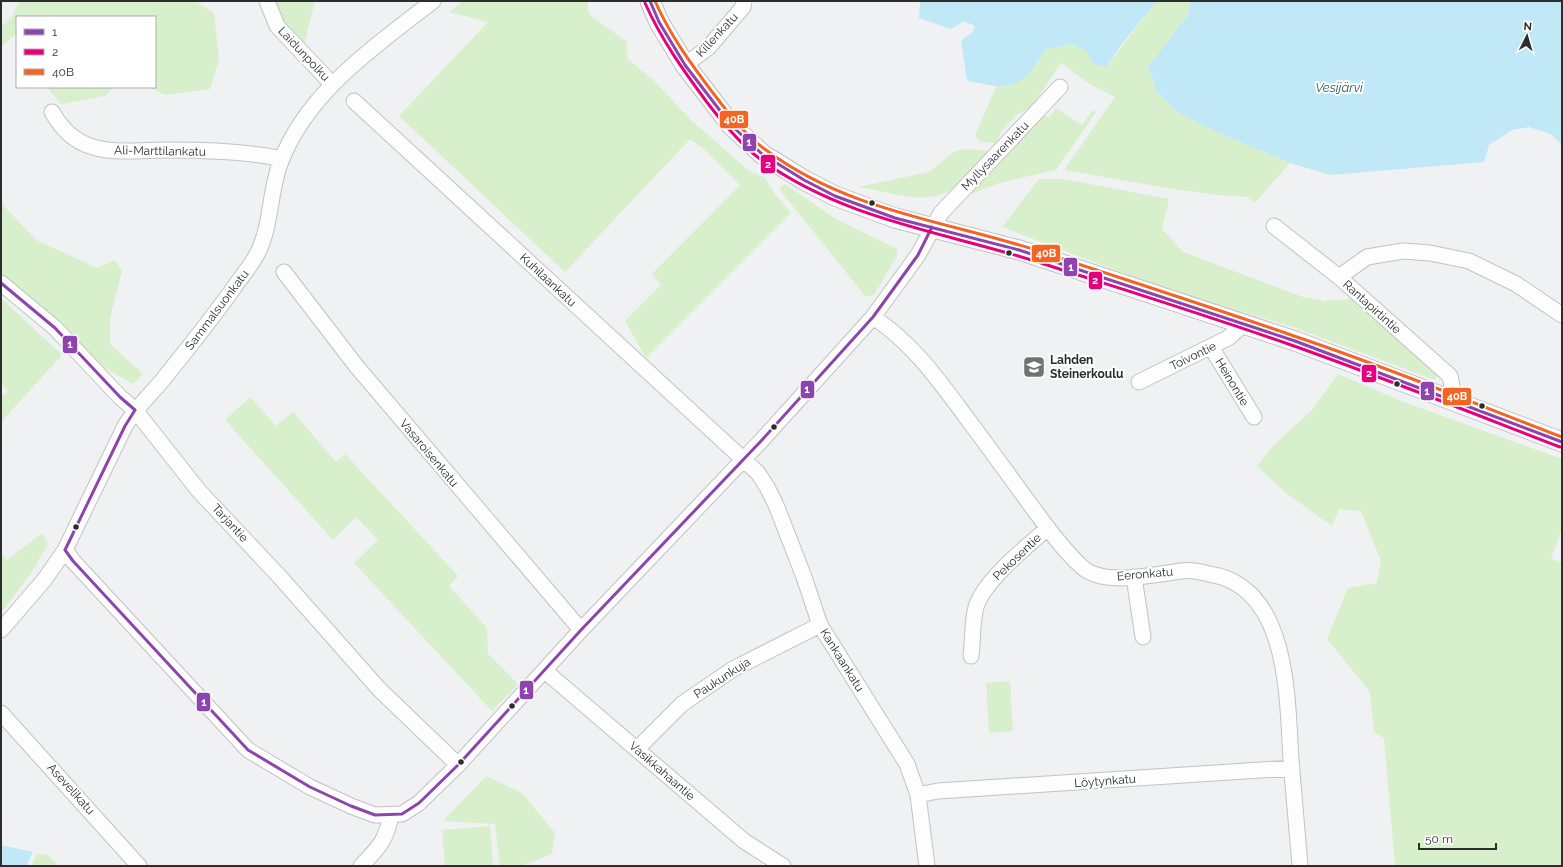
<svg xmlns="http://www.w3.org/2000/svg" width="1563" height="867" font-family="Raleway,sans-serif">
<rect width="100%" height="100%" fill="#f0f1f2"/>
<path fill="#d7efca" d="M19,1H195L214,13L219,60L210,89L165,95L148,87H155V17H17V33L1,47V27L13,15Z
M274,1H315L304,45C289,32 282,19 274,1Z
M463,1H589L587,9L591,16L626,41L628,59L654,81L691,120L748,170L765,178L775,194L791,213L646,358L625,321L661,285L652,274L740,185L704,149L690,139L565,272L399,116L488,22L449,12Z
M1157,1H1191L1188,15L1148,67L1157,92L1179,113L1212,130L1290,163L1255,203L1247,197L1218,195L1167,188L1064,170L1115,97L1088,83L1061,63L1032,106L1018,114L1003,129L996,143L981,142L975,135L997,85L1007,87L1037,64L1044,50L1072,44L1087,52L1106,67Z
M47,87H114L105,96L61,104Z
M1056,108L1082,125L1093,110L1096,112L1056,170L999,183L971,194L969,192L1041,113L1049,118Z
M966,149L990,151C983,159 976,169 968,177C932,212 900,193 858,187L929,172L955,151Z
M1039,179H1063L1169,199L1162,229L1183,252L1303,297L1324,301L1352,299L1430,368L1437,376L1435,380L1293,327L1163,288L1002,227Z
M785,184L836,219L897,249V256L874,295L866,297L779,189Z
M1,203L36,240L97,268L115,260L122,271L110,318V344L143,374L133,384L94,361L12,282L1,274Z
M1,298L62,355L1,422V397L8,392L1,382Z
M1338,374L1401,401L1562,459V528L1551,559L1562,562V866H1395L1384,738L1374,732L1370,692L1327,639L1348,588L1377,583L1381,561L1361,511L1339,509L1332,526L1286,493L1257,466L1275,444L1313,409Z
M250,397L276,426L293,412L336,462L345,454L458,576L449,586L487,628L488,654L518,684L492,711L354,563L378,540L356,517L333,540L225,420Z
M42,533L48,544L31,573L1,613V554L7,560Z
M1010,681L1013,731L989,733L986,683Z
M486,776L522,793L555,833L552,854L524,865L500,866L495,824L443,821Z
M490,826L493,866H445L442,830Z
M37,854L48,855L58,866H31Z"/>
<path fill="#c0e8f6" d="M920,1H1157L1121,45L1106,67L1093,64L1087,52L1072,44L1044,50C1037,65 1025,83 1007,86C998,88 977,82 967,81L961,41L973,32L975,26L964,21L951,29L919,18Z
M1191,1H1562V145L1551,134L1529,127L1512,130L1489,145L1484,162L1331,175L1290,163L1212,130L1179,113L1157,92L1148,67L1188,15Z
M1,845L33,852L26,866H1Z"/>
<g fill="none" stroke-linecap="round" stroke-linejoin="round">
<g stroke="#c1c2c3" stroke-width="17">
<path id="minor" d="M267,1L277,26L332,84
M685,65L709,47L743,7L744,1
M354,101L758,473L767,487L776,505L804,577L820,625L907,764L918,795L927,866
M52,112C61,128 75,142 93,147C116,154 142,150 166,150C201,150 248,151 282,159
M1274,226L1339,277L1450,376L1452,386L1449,398
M284,272L357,367L581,630
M1339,277L1367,257L1403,251L1430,253L1469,261L1516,284L1562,315
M1,283L55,328L120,397L135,410L199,491L279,576L379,689L458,765
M873,317C914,344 940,382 969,421C990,449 1011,478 1032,507C1047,527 1063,550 1082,567C1104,587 1155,574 1182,571C1191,569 1201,572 1209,574C1290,586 1287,699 1291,760C1294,795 1297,831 1300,866
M1211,347L1254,417
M1139,382L1228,338L1244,324
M65,550L73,561L248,750L310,787L351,806L375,815L402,814L419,803L458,765L581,630L761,441L873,317L918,255L941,213L1060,87
M1134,577L1143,637
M1,630L45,579L65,550L125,426C135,409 148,397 161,382C186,351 210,321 233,289C241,277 251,266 257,254C272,226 269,191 281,161C309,90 376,46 433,1
M971,656C973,640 972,622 976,607C983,582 1027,546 1048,528
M545,671L744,841L783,866
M1,713L139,866
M637,749L682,704L733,669L820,625
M918,795L938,791L1292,768
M361,866C379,847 386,841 391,815"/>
</g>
<g stroke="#c1c2c3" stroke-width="21">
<path id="major" d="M650,1L659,22L685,65L731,125L762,154L804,180L835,196L895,218L1019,250L1295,341L1562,442"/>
</g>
<use href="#minor" stroke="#fdfdfd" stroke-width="15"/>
<use href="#major" stroke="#fdfdfd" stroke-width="19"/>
<g stroke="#fff" stroke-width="6">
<path id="bus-1" d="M650,1L659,22L685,65L731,125L762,154L804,180L835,196L895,218L1019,250L1295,341L1562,442
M1,283L55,328L120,397L135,410
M65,550L73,561L248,750L310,787L351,806L375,815L402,814L419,803L458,765L581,630L761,441L873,317L918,255L932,227
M65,550L125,426L135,410"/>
</g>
<g stroke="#fff" stroke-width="6">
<path id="bus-2" d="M645,3C661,39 683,70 706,101C722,122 739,143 760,159C845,221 947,232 1044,264C1128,291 1212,317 1294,346C1384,378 1472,413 1560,447"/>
</g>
<g stroke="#fff" stroke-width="6">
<path id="bus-3" d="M655,1C670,35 691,64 713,93C729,114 745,135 766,150C849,212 948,221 1042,252C1126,280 1211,307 1294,336C1384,366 1473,403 1562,437"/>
</g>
<use href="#bus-1" stroke="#8e44ad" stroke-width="3"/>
<use href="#bus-2" stroke="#e5007d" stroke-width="3"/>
<use href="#bus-3" stroke="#f26522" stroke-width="3"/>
</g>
<defs>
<g id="school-square" transform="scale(1.15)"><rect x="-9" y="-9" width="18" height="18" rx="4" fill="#717273" stroke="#fff"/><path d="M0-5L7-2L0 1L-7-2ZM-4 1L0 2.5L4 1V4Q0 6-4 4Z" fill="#fff"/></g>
</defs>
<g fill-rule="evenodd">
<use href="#school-square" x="1034" y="367"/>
</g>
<g fill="#2c2d2e" stroke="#fff" stroke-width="1.5">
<circle cx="872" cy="203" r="3.5"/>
<circle cx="1009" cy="253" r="3.5"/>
<circle cx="1397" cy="384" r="3.5"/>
<circle cx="1482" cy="406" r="3.5"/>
<circle cx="774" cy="427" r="3.5"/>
<circle cx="76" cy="527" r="3.5"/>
<circle cx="512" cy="706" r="3.5"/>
<circle cx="461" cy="762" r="3.5"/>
</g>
<g text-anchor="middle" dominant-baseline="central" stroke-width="4" stroke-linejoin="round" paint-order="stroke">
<g font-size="12" fill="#2c2d2e" stroke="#fff">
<text transform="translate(717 35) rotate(-47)">Killenkatu</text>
<text transform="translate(304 54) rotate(47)">Laidunpolku</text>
<text transform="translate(160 151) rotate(1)">Ali-Marttilankatu</text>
<text transform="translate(995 156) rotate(-46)">Myllysaarenkatu</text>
<text transform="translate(548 280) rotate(43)">Kuhilaankatu</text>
<text transform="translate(1372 307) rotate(42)">Rantapirtintie</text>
<text transform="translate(217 310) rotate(-53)">Sammalsuonkatu</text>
<text transform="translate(1193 356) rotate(-26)">Toivontie</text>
<text transform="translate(1232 382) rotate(59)">Heinontie</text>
<text transform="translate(429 453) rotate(50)">Vasaroisenkatu</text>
<text transform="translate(230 523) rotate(47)">Tarjantie</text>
<text transform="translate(1017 557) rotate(-44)">Pekosentie</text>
<text transform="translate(1145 574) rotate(-5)">Eeronkatu</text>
<text transform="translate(842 660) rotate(58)">Kankaankatu</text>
<text transform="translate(722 678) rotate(-33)">Paukunkuja</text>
<text transform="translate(662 771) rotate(41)">Vasikkahaantie</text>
<text transform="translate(1105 781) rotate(-4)">Löytynkatu</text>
<text transform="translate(71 789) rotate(48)">Asevelikatu</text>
</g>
<g font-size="12" font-weight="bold" fill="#2c2d2e" stroke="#fff" text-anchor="start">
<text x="1050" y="360">Lahden<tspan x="1050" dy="14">Steinerkoulu</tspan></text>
</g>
<g font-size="13" font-style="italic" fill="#2b5866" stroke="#fff">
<text x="1339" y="87">Vesijärvi</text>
</g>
</g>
<g stroke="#fff" stroke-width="1.5">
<rect x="719" y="110" width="30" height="19" rx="4" fill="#f26522"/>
<rect x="742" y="133" width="15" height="19" rx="4" fill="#8e44ad"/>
<rect x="760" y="154" width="16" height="20" rx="4" fill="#e5007d"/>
<rect x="1031" y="244" width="30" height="19" rx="4" fill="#f26522"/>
<rect x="1063" y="257" width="15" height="20" rx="4" fill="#8e44ad"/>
<rect x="1088" y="271" width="15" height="19" rx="4" fill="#e5007d"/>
<rect x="62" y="335" width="16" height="19" rx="4" fill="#8e44ad"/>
<rect x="1361" y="364" width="16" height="19" rx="4" fill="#e5007d"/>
<rect x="800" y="380" width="15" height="19" rx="4" fill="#8e44ad"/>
<rect x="1420" y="381" width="15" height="20" rx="4" fill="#8e44ad"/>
<rect x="1442" y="387" width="30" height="19" rx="4" fill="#f26522"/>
<rect x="519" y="680" width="15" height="20" rx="4" fill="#8e44ad"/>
<rect x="196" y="692" width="15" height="20" rx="4" fill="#8e44ad"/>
</g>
<g font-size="11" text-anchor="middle" font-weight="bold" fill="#fff">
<text x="734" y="123">40B</text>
<text x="749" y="146">1</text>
<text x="768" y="168">2</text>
<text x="1046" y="257">40B</text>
<text x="1071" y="271">1</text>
<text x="1095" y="284">2</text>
<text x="70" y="348">1</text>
<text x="1369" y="377">2</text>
<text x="807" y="393">1</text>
<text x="1427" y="395">1</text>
<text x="1457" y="400">40B</text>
<text x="526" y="694">1</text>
<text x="204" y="706">1</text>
</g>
<rect width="1563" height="867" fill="none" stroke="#2c2d2e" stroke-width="4"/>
<rect x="16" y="16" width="140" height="72" fill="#ffffff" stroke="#ababab"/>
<rect x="24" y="29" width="20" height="6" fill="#8e44ad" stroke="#ababab"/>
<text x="52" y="36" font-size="12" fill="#2c2d2e">1</text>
<rect x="24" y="49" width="20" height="6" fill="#e5007d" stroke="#ababab"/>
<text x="52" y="56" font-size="12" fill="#2c2d2e">2</text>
<rect x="24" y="69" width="20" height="6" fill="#f26522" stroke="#ababab"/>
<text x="52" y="76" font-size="12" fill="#2c2d2e">40B</text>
<g transform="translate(1527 36) rotate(5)" stroke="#ffffff" stroke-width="3" paint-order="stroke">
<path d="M0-3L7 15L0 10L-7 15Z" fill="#2c2d2e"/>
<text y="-6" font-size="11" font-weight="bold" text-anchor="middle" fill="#2c2d2e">N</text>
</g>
<path d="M1419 843v6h77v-6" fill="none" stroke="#2c2d2e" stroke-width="2"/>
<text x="1425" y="843" font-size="12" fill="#2c2d2e" stroke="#ffffff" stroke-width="3" paint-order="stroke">50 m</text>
</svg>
